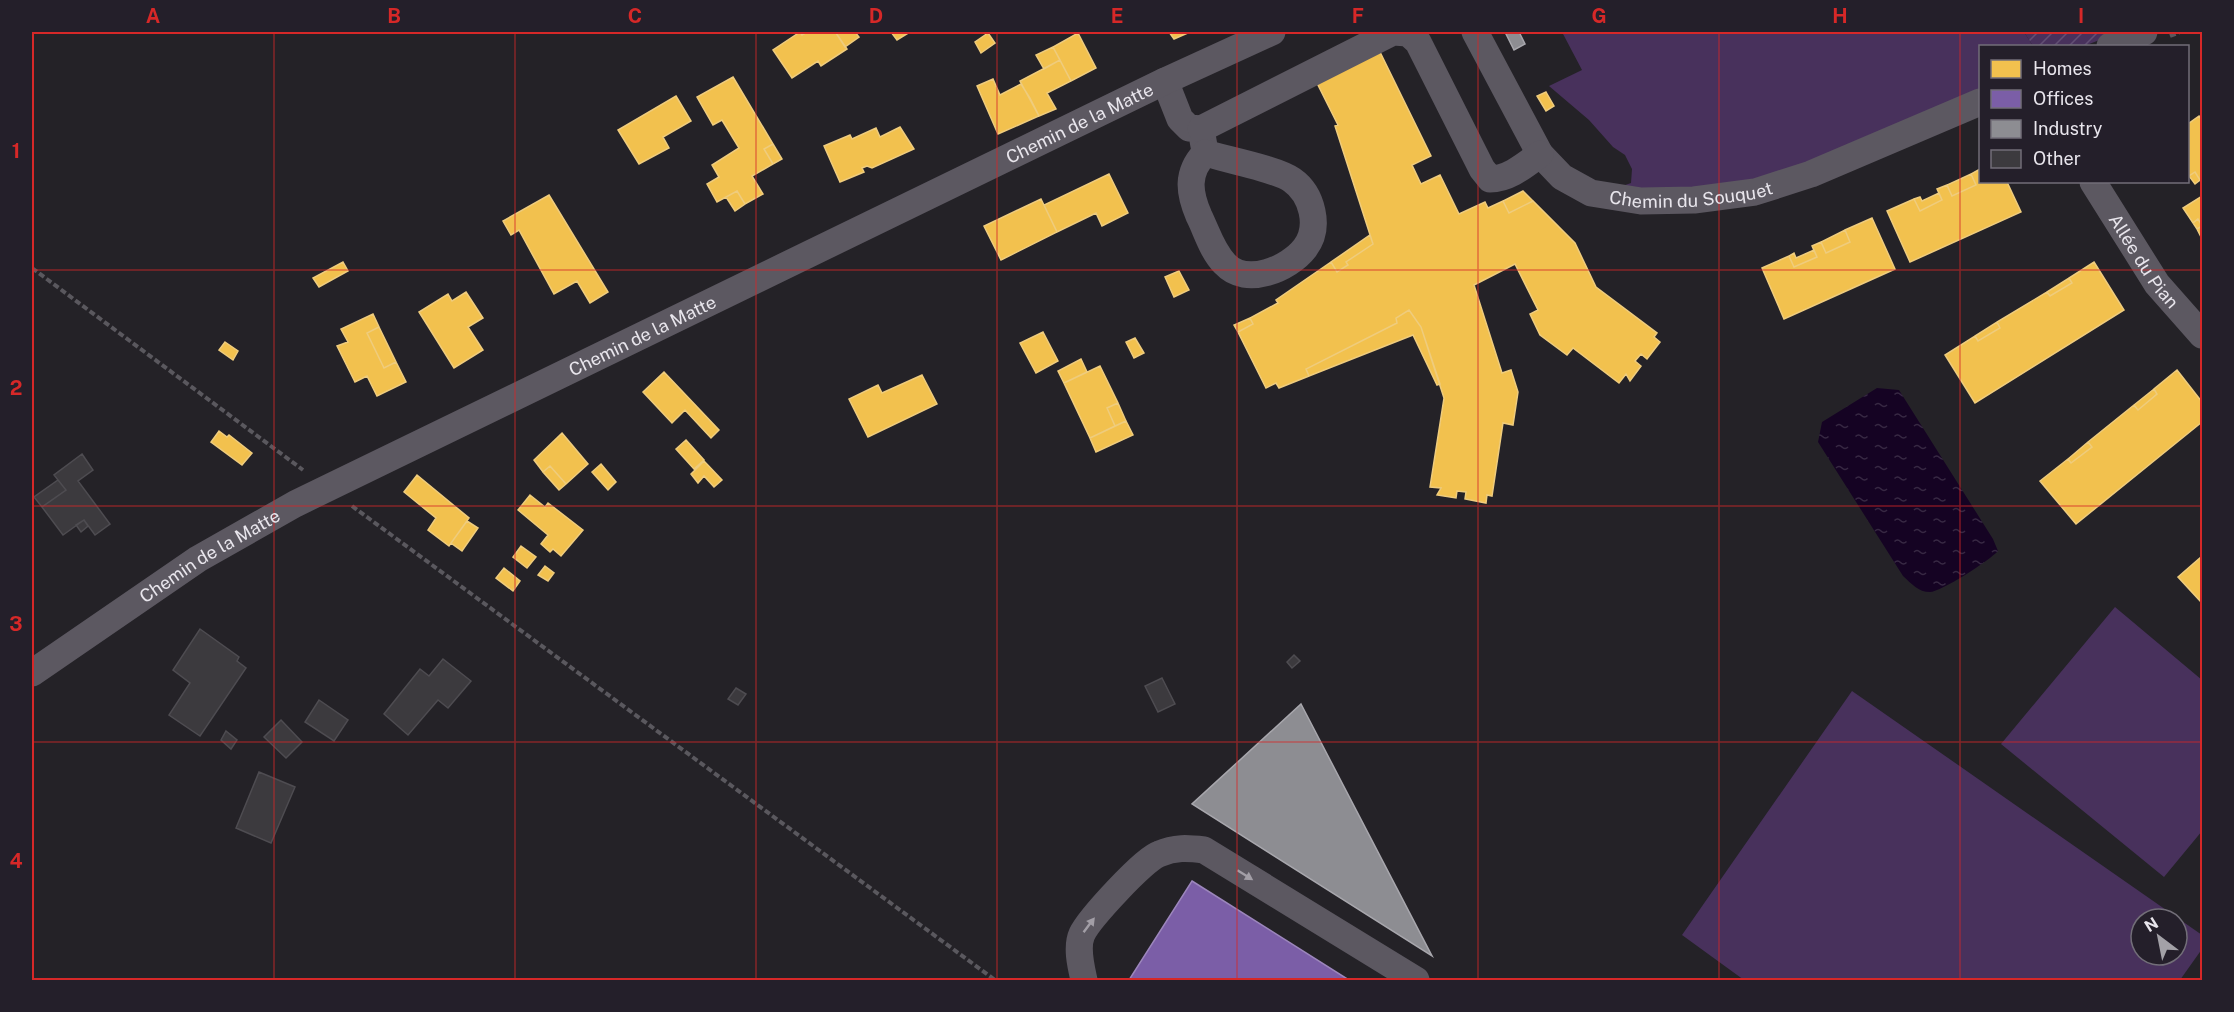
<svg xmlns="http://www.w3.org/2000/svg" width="2234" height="1012" font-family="'Public Sans',sans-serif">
<defs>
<pattern id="garden-furrows" width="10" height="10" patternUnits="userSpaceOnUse" patternTransform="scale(1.5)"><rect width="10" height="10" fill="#48315c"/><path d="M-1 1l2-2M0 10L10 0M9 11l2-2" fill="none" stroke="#624f74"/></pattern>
<pattern id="water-ripples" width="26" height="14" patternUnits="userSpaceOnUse" patternTransform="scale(1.5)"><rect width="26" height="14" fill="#150323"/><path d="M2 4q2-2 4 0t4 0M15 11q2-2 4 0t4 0" fill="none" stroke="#372843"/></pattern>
</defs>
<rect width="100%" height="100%" fill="#242227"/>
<path fill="#48315c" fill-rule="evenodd" d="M1562,32H2024L2033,46H1980V91L1752,185L1605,192L1631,183L1632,169L1625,155L1613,147L1589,120L1549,86L1582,70Z
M2115,607L2202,680V831L2164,877L2001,744Z
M1852,691L2202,935V949L2180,980H1744L1682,935ZM2141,919H2177V955H2141Z"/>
<path fill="url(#garden-furrows)" d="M2024,32H2120L2084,46H2033Z"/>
<path fill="url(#water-ripples)" d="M1877,388L1899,390L1993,539L1998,551C1990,560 1941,592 1930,592C1918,592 1912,584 1903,576L1818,442L1822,422Z"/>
<path fill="#f2c14e" stroke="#efcc7d" stroke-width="1.5" d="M800,32L802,35L807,32H838L836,33L847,49L821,66L818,61L792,78L773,50Z
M838,32H855L859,37L845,47L836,33Z
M891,32H910L897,40Z
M1169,32H1190L1174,39Z
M988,33L995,43L981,53L975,42Z
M1078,33L1096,68L1071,81L1053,47Z
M1053,47L1060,60L1044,69L1036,55Z
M1380,52L1431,156L1412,165L1421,184L1440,175L1459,214L1485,202L1488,208L1503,201L1509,213L1533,201L1575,243L1596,287L1657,333L1654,337L1660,342L1647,359L1641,354L1635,361L1641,366L1630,381L1626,374L1619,383L1573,348L1567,355L1540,335L1530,314L1538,310L1515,264L1474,285L1502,373L1511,370L1518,392L1513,425L1503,423L1492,496L1487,495L1486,503L1465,499L1466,492L1457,491L1456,498L1437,495L1441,488L1430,487L1444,398L1421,327L1409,310L1396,318L1397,323L1306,369L1309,376L1279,388L1276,383L1266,388L1238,332L1253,324L1250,318L1278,303L1276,300L1331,262L1337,272L1348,265L1346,262L1373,244L1335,126L1338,125L1317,83Z
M1060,60L1071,81L1047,93L1056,109L1039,116L1020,81Z
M733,77L773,144L764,149L773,164L752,176L763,194L745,204L737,191L717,202L707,184L719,177L712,165L739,148L722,120L713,125L697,97Z
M993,79L1000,95L1021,84L1030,98L1039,116L998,134L977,86Z
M1546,92L1554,106L1546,111L1537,96Z
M676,96L691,121L663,137L669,148L639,164L618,130Z
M2199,116L2202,121V178L2200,180L2195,172L2189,176L2188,174V124Z
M900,127L914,149L872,168L867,166L862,168L864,172L840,182L824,146L850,135L852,139L876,128L880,137Z
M773,144L782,159L773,164L764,149Z
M1980,169V182H2007L2021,212L1910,262L1887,211L1914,199L1920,211L1942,200L1937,189L1947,185L1952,196L1976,185L1971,174Z
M2195,172L2200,180L2195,184L2189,176Z
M1109,174L1128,213L1102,226L1096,213L1057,232L1044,205Z
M1971,174L1976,185L1952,196L1947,185Z
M737,191L745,204L735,211L726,197Z
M1523,191L1533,201L1509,213L1503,201Z
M1939,193L1942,200L1920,211L1914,199L1920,197L1922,201Z
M549,195L608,292L590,303L577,281L554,294L519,230L511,235L503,221Z
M2202,196V225L2198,219L2193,223L2183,208Z
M1041,199L1057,232L1001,260L984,226Z
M1872,218L1895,269L1784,319L1762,268L1789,256L1794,267L1817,257L1812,246L1821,242L1826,253L1850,242L1845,230Z
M2198,219L2202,226L2197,229L2193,223Z
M2202,226V239L2197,229Z
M1845,230L1850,242L1826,253L1821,242Z
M1370,235L1373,244L1346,262L1348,265L1337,272L1331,262Z
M1814,250L1817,257L1794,267L1789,256L1794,253L1796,258Z
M343,262L348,271L319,287L313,278Z
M2094,262L2124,310L1975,403L1945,355L1975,336L1978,341L2000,328L1997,322L2047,292L2050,296L2072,283L2069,278Z
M1179,271L1189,290L1174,297L1165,277Z
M2069,278L2072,283L2050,296L2047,292Z
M466,292L483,318L468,327L483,350L454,368L419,312L448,294L452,301Z
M1409,310L1421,327L1440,384L1437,385L1413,335L1309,376L1306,369L1397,323L1396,318Z
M373,314L379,327L367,333L384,368L396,362L406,382L377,396L367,376L355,382L337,346L348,342L341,329Z
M1250,318L1253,324L1238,332L1234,325Z
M1997,322L2000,328L1978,341L1975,336Z
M379,327L396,362L384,368L367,333Z
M1043,332L1058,361L1036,373L1020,343Z
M1135,338L1144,353L1134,358L1126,342Z
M225,342L238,351L233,360L219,350Z
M1081,359L1087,372L1064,383L1058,371Z
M1100,366L1118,403L1107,408L1115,426L1090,438L1064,383Z
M2177,370L2202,402V422L2076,524L2040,481L2068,459L2071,463L2092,447L2088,442L2134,405L2138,410L2157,394L2154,389Z
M664,372L719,430L711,438L685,410L672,423L643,392Z
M922,375L937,404L868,437L849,399L878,385L882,393Z
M2154,389L2157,394L2138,410L2134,405Z
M1118,403L1126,421L1115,426L1107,408Z
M1126,421L1133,435L1096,452L1090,438Z
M219,431L227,437L229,435L252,453L242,465L211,442Z
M562,433L588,464L566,484L550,466L543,472L534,460Z
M686,440L704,460L694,469L676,449Z
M2088,442L2092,447L2071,463L2068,459Z
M704,461L722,480L714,487L704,476L698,483L691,474Z
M601,464L616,482L608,490L592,472Z
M550,466L566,484L559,490L543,472Z
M417,475L469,518L449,546L428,530L436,518L404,492Z
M530,495L545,507L548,503L583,530L561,556L553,549L550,552L541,544L548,535L518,510Z
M467,521L478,528L462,551L451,543Z
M521,546L536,557L527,568L513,557Z
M2201,557L2202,558V603L2178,577Z
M545,566L554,573L548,581L538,575Z
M504,568L520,581L513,591L496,578Z"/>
<path fill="#7b5ea7" stroke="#9c86bc" stroke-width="1.5" d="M1192,881L1349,980H1129Z"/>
<path fill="#8d8d92" stroke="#a8a7ad" stroke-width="1.5" d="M1505,32H1519L1525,44L1514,50Z
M1301,704L1432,956L1192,804Z"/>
<path fill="#3c3a3e" stroke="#4e4c51" stroke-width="1.5" d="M82,454L93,470L78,481L110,524L95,535L84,520L63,535L42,507L66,490L54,475Z
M58,480L66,490L42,507L34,497Z
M84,520L88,526L81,532L76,525Z
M200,629L239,657L237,661L246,668L200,736L169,715L190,683L173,670Z
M1294,655L1300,661L1292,668L1287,662Z
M443,659L471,681L448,708L438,700L408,735L384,714L420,669L429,676Z
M1162,678L1175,704L1158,712L1145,686Z
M736,688L746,694L738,705L728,699Z
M319,700L348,720L334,741L305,722Z
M281,720L302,742L286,758L264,737Z
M226,731L237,740L231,749L221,740Z
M259,772L295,787L271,843L236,828Z"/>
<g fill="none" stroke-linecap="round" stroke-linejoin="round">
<path stroke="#5a585e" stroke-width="4" stroke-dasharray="6 3" stroke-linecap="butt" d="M2170,36L2180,32
M32,268L303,470
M352,506L995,980"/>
<g stroke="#5c5861" stroke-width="27">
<path id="s1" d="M1475,32L1540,154L1562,177L1591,193L1641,201L1694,200L1755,192L1811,174L1980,102"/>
<path d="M2110,46L2144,32"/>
<path d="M1165,81L1180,119L1189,128L1201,129L1204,146"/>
<path d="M1201,129L1393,32L1408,33L1418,42L1482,169L1490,179C1509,179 1525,165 1540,154"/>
<path d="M1205,153C1224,159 1277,169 1292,180C1312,194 1321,227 1305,248C1289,269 1246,287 1225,264C1212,251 1207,232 1199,216C1189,193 1186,173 1205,153Z"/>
<path id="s2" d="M2093,182L2157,284L2202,335"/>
<path id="s3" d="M32,673L198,559L295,504L1165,81L1272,32"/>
<path d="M1084,980C1081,967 1076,947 1082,934C1089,919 1144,859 1159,854C1175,847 1188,848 1204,850L1416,980"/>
</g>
</g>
<defs><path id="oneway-solid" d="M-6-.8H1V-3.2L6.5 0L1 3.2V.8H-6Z" transform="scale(1.5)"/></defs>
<g fill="#a29ea6">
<use href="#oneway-solid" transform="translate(1245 875) rotate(32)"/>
<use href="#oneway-solid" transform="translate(1089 925) rotate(-53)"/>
</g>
<path fill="none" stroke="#d62828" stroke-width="1.5" stroke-opacity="0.55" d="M274,32V980M515,32V980M756,32V980M997,32V980M1237,32V980M1478,32V980M1719,32V980M1960,32V980M32,270H2202M32,506H2202M32,742H2202"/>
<g text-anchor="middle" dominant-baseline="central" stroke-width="6" stroke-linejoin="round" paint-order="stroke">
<g font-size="18" fill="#e8e5ec" stroke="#241f2a">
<text stroke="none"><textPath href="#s3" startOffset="1185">Chemin de la Matte</textPath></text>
<text stroke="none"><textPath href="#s1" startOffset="304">Chemin du Souquet</textPath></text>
<text stroke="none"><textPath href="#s2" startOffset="94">Allée du Pian</textPath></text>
<text stroke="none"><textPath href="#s3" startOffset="699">Chemin de la Matte</textPath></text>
<text stroke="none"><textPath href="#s3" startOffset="213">Chemin de la Matte</textPath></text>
</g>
</g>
<rect width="2234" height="1012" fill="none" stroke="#241f2a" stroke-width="66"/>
<rect x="1979" y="45" width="210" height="138" fill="#241f2a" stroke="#726e78" stroke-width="1.5"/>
<rect x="1991" y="60" width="30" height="18" fill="#f2c14e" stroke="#726e78" stroke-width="1.5"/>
<text x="2033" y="75" font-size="18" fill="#e8e5ec">Homes</text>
<rect x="1991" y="90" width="30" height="18" fill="#7b5ea7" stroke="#726e78" stroke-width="1.5"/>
<text x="2033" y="105" font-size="18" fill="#e8e5ec">Offices</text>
<rect x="1991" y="120" width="30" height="18" fill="#8d8d92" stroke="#726e78" stroke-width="1.5"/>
<text x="2033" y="135" font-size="18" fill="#e8e5ec">Industry</text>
<rect x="1991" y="150" width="30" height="18" fill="#3c3a3e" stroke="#726e78" stroke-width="1.5"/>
<text x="2033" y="165" font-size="18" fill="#e8e5ec">Other</text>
<g transform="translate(2159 937) rotate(328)"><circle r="28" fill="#241f2a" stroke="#726e78" stroke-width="1.5"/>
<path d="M0-4.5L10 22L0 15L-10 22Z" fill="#a3a1a7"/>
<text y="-9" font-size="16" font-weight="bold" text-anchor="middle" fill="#e8e5ec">N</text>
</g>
<rect x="33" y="33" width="2168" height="946" fill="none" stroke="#d62828" stroke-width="2"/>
<g font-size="20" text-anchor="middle" font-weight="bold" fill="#d62828">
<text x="153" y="23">A</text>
<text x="394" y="23">B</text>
<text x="635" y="23">C</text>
<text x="876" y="23">D</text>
<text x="1117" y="23">E</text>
<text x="1358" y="23">F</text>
<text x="1599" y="23">G</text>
<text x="1840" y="23">H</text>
<text x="2081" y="23">I</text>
<text x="16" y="158">1</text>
<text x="16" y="395">2</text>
<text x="16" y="631">3</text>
<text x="16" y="868">4</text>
</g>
</svg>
